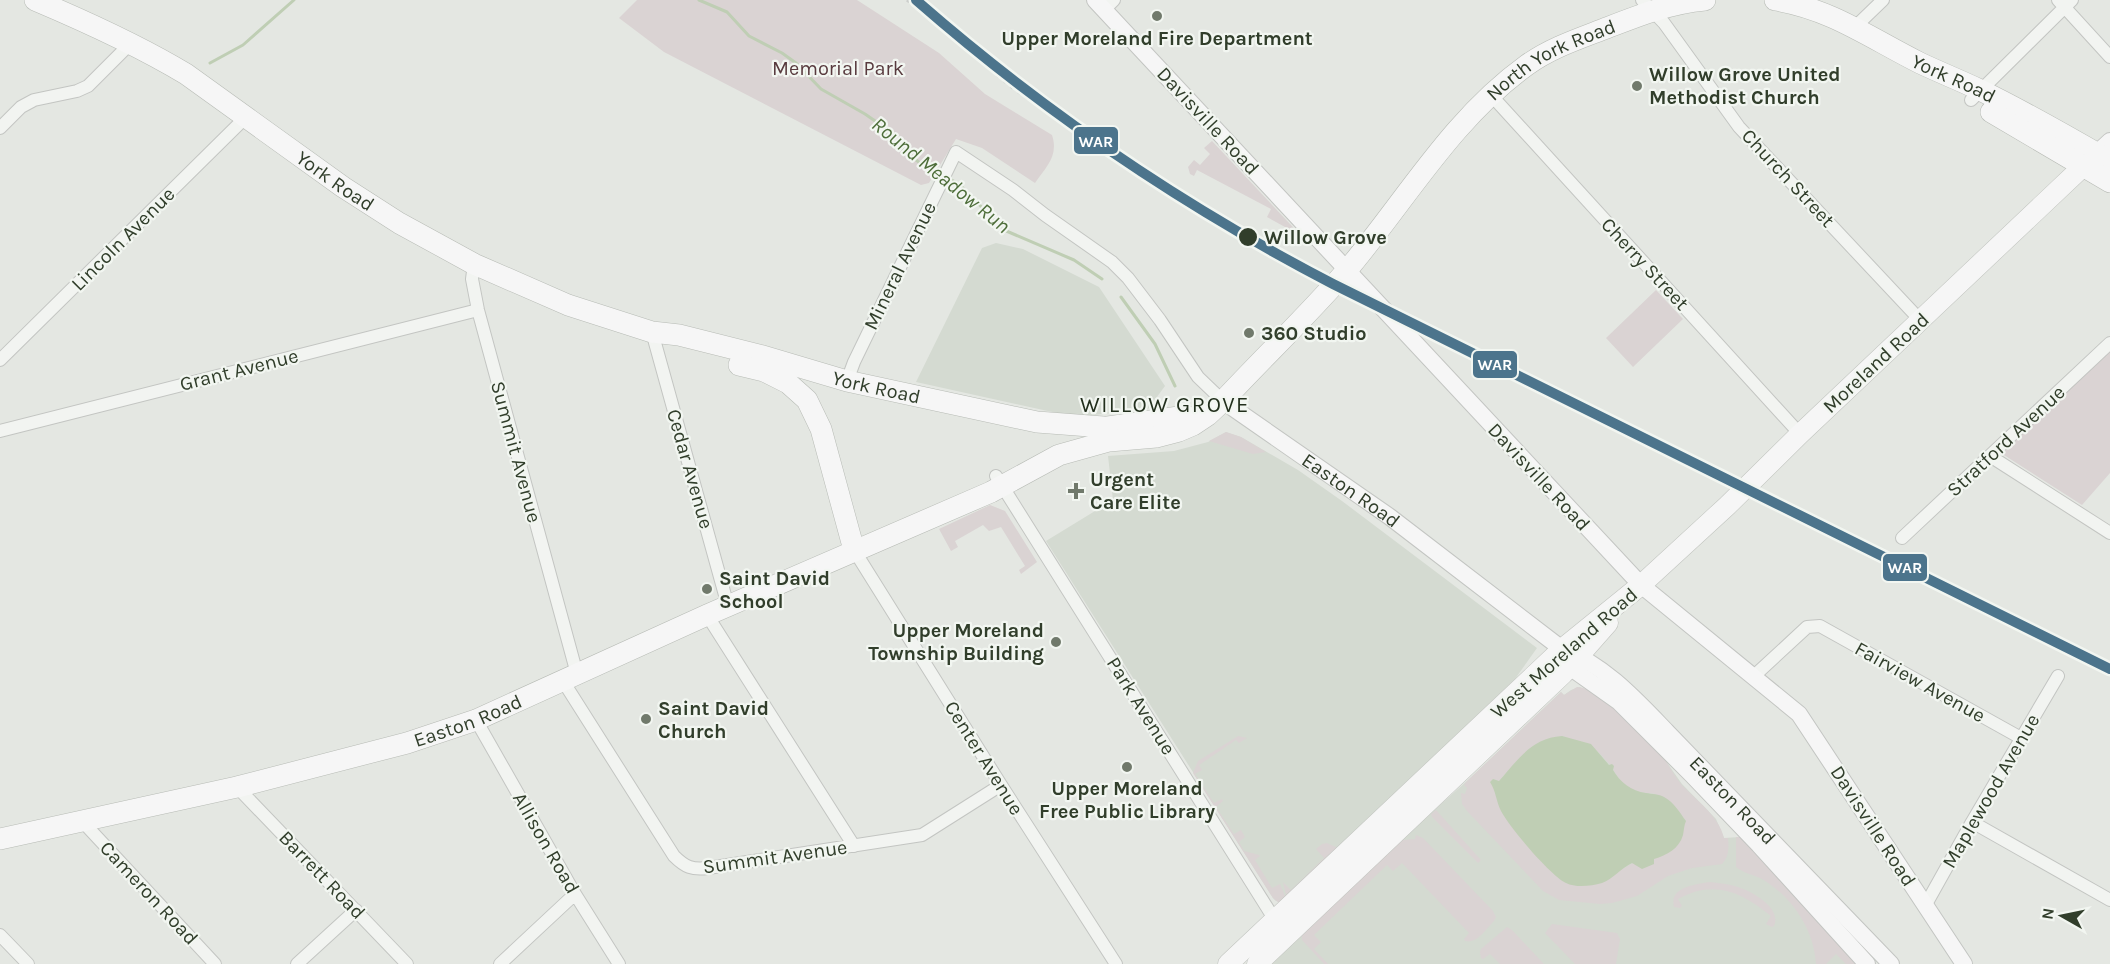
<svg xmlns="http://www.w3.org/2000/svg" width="2110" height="964" font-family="Karla,sans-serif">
<rect width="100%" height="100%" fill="#e4e7e2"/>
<path fill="#d4dad1" d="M996,243L1023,249L1099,287L1165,386L1148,409L1075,417L916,382L982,248Z
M1226,432L1241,437L1298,470L1342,501L1537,648L1515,679L1282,902L1276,901L1273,898L1046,541L1113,500L1108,456L1174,451L1208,442Z
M1580,687L1663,757L1682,784L1716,819L1724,838L1740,837L1857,964H1262L1468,780L1561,692L1564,695L1571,690Z"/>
<path fill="#dad3d3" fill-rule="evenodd" d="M637,0H857L939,53L985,94L1052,135C1059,156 1046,167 1035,183L982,148L956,139L929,183L921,185L664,52L619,18Z
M1212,141L1306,241L1303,243L1285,227L1267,217L1271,209L1197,170L1194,176L1190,174L1188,167L1194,160L1200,165L1210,154L1204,148Z
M1656,290L1683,319L1633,367L1606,338Z
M2110,350V473L2082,505L2004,455L2005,451Z
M1226,432L1241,437L1266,452L1253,454L1209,441Z
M990,505L1005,511L1037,562L1021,574L1019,570L1025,566L1001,527L989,531L983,525L955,541L958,547L951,551L939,529Z
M1577,687C1596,686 1652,741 1664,758C1670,767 1675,777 1682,785C1697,801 1719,816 1724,838H1728C1729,847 1729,857 1722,864L1692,868L1668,876L1637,896L1612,903L1600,904L1559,900L1543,891L1467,811L1462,804L1461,793L1465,794L1467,788L1464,785L1466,782L1561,692L1564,695ZM1562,736C1574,740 1585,743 1595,750C1603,754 1606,764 1614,766L1613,769C1618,779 1627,789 1638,792C1644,794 1652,792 1657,795C1669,800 1679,811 1686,821L1654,859L1633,863L1617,872L1499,805L1493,779L1499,781L1507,772Z
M1238,736L1247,738L1239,743L1236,740L1199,765L1202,770L1195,774L1214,803L1222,799L1223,801L1216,807L1234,834L1241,830L1245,837L1239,842L1244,851L1259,855L1260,856L1255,860L1272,888L1280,884L1285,896L1286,895L1283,882L1291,890L1324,858L1316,849L1322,844L1327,843L1338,848L1279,903L1273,898L1193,773L1198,761Z
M1436,810L1481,860L1478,863L1432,817L1431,814Z
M1416,835L1423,838L1493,911L1496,917L1494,921C1486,929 1477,944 1465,941L1464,939L1469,933L1402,863L1393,871L1387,865L1314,935L1321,942L1314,949L1328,964H1324L1302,940L1301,927L1402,840L1415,839Z
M1736,837H1740L1857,964H1846L1836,954L1826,964H1816C1814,929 1792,897 1762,879C1754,875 1743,873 1736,867Z
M1709,882C1718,883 1729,884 1738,887C1753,892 1782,908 1774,926L1772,927L1766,924L1771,916C1742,892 1714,879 1678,899L1682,906L1680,908L1674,907C1669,887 1694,885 1709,882Z
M1552,924L1617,933L1620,939L1616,964H1575L1545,933Z
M1507,927L1512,930L1544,964H1500L1490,954L1483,959L1481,958L1480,952L1481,949Z"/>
<path fill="#bfceb4" d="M1562,736L1591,744L1609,765L1612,764L1614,766L1613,770C1620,782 1631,791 1646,793C1652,794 1659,794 1664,797C1674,802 1680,813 1686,821C1684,825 1684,830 1683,835C1679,849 1667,855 1654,859V864L1642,869L1632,863C1621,868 1613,879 1602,883C1591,886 1576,888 1566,883C1550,875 1510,828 1501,811C1496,801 1496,791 1490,782L1493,779L1499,781C1518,760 1531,738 1562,736Z"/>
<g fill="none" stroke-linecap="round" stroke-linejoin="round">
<path stroke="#bfceb4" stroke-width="3" d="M699,0L727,12L749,36L782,53L796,63L821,89L865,114L878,123L888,138L920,163L942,175
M210,63L243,45L294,0
M948,178L959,184L1004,230L1074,260L1102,279
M1121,297L1155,344L1175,386"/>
<g stroke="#c3c5c2" stroke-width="14">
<path id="street" d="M1642,0L1664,23L1739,127L1921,321
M2058,0L2110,57
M1104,10L1114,0
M1855,27L1883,0
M1491,95L1800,434
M1971,100L2072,0
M0,128L21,107L34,100L77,91L88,86L131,43
M474,264L472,279L478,310L577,674
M652,332L728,606
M0,360L246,117
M847,381L854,362L956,152L1013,190L1045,215L1112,262L1128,278L1160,320L1198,377L1223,401
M0,431L478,310
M1990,456L2110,533
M996,476L1278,925
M1902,538L2110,343
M854,550L1001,785L1116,964
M707,615L854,846
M1754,676L1807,627L1820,626L2021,738
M563,681L674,856C685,867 692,870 708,868L922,835L1001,785
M476,720L575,894L619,964
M237,787L407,964
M82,821L215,964
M1972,822L2110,900
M1925,906L1972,822L2058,676
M0,935L28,964
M297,964L356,910
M500,964L575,894"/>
</g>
<g stroke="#c3c5c2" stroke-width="18">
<g id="secondary">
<path d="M1095,0L1641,585L1799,714L1964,964"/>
<path d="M2097,153L2110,141"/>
<path id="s1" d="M1223,401L1390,517L1562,649C1604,664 1638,702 1668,733L1891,964"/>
<path d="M1565,656L1571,668L1619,702L1692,775L1759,845L1867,964"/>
</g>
</g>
<g stroke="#c1c4bf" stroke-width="21">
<path id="primary" d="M1228,964L1562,649L1641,585L1727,506L1800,434L2094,156
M1257,964L1563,674L1608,623"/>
</g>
<g stroke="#b7bbb5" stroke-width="22">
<g id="highway">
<path id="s2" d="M35,0C87,22 138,45 186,74L343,187L399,223L474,264L568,305L652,332L679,335L763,356L847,381L1037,422L1103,427"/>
<path id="s3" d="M1775,0C1831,9 1870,38 1920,63C1939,72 1959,80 1978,89C2023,111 2067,136 2110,161"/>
<path d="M1991,112L2110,182"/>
<path d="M739,365L764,371L788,383L807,400L821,429L854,550"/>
<path d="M1101,428L1186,416"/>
<path id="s4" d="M0,839L237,787L407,743L476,720L707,615L991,492L1059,455L1109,441L1156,437L1179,431L1193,425L1208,415L1223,401C1264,357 1308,315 1348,269C1406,200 1452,119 1527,65C1552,47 1581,38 1609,27C1640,15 1671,3 1705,0"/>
</g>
</g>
<use href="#street" stroke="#f2f4f1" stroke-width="12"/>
<use href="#secondary" stroke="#f6f6f6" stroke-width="16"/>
<use href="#primary" stroke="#f6f6f6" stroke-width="20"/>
<use href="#highway" stroke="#f6f6f6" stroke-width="21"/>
<path stroke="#cccecb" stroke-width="3" stroke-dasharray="3 6" stroke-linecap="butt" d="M907,0L1015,90L1095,142"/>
<g stroke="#f2f6f1" stroke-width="15">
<path id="rail-1" d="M916,0C1045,113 1181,205 1333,284L2110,669"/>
</g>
<use href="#rail-1" stroke="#4c748c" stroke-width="10"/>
</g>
<g fill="#70796b" stroke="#f2f6f1" stroke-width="2">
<circle cx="1157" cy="16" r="6"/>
<circle cx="1637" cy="86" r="6"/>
<circle cx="1249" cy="333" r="6"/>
<path d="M1073 482h6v6h6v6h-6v6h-6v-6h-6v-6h6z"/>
<circle cx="707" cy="589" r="6"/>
<circle cx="1056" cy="642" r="6"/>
<circle cx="646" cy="719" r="6"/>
<circle cx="1127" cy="767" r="6"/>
</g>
<circle fill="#313e2b" stroke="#f2f6f1" stroke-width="2" cx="1248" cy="237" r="10"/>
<g text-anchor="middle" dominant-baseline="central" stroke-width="4.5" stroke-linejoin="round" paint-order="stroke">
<g font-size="20" font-weight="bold" fill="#313e2b" stroke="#f2f6f1" text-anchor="start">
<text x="1157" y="38" text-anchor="middle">Upper Moreland Fire Department</text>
<text x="1649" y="74">Willow Grove United<tspan x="1649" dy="23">Methodist Church</tspan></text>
<text x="1261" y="333">360 Studio</text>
<text x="1090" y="479">Urgent<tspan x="1090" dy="23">Care Elite</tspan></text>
<text x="719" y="578">Saint David<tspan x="719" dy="23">School</tspan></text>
<text x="1044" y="630" text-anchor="end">Upper Moreland<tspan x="1044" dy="23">Township Building</tspan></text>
<text x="658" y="708">Saint David<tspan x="658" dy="23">Church</tspan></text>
<text x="1127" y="788" text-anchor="middle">Upper Moreland<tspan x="1127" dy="23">Free Public Library</tspan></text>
</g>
<g font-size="20" fill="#313e2b" stroke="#f2f6f1">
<text stroke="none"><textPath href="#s4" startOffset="1786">North York Road</textPath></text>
<text stroke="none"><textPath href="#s3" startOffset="196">York Road</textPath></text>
<text transform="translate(1208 121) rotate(47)">Davisville Road</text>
<text transform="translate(1788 178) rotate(47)">Church Street</text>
<text stroke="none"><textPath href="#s2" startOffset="352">York Road</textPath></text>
<text transform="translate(123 239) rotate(-45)">Lincoln Avenue</text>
<text transform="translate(1645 264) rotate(47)">Cherry Street</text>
<text transform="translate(900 266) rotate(-64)">Mineral Avenue</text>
<text transform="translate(1876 363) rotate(-43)">Moreland Road</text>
<text transform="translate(239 370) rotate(-14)">Grant Avenue</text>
<text stroke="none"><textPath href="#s2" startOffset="936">York Road</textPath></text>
<text transform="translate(2006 441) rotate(-43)">Stratford Avenue</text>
<text transform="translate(516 452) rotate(75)">Summit Avenue</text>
<text transform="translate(690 469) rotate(74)">Cedar Avenue</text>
<text transform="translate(1539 477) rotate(47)">Davisville Road</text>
<text stroke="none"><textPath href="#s1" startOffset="156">Easton Road</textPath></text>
<text transform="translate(1564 653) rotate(-41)">West Moreland Road</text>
<text transform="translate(1920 682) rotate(29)">Fairview Avenue</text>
<text transform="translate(1141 706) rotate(58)">Park Avenue</text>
<text stroke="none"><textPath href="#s4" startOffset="483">Easton Road</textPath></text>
<text transform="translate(984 758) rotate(58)">Center Avenue</text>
<text transform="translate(1991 791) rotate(-60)">Maplewood Avenue</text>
<text stroke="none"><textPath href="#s1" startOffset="650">Easton Road</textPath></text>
<text transform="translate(1873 826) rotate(57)">Davisville Road</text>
<text transform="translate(546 843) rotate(60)">Allison Road</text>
<text transform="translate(775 857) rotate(-8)">Summit Avenue</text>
<text transform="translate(322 875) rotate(46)">Barrett Road</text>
<text transform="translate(149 893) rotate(47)">Cameron Road</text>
</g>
<g font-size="20" fill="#583a3e" stroke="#f2f6f1">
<text x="838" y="68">Memorial Park</text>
</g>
<g font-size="20" font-weight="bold" fill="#313e2b" stroke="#f2f6f1" text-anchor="start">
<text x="1264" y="237">Willow Grove</text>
</g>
<g font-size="21" font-style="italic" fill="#4e6e3a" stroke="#f2f6f1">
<text transform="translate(941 175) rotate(39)">Round Meadow Run</text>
</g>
<g font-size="22" letter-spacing="1.5" fill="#222f1d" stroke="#f2f6f1">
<text x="1165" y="405">WILLOW GROVE</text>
</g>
</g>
<g stroke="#f2f6f1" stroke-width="2">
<rect x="1073" y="126" width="46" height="29" rx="6" fill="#4c748c"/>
<rect x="1472" y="350" width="46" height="29" rx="6" fill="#4c748c"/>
<rect x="1882" y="553" width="46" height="29" rx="6" fill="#4c748c"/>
</g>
<g font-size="16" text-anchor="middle" font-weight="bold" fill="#fff">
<text x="1096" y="147">WAR</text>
<text x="1495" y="370">WAR</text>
<text x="1905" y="573">WAR</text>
</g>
<g transform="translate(2062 916) rotate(279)" stroke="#f2f6f1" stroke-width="4.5" paint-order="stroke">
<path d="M0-4.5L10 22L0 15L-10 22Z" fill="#313e2b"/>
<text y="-9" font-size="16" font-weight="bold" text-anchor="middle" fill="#313e2b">N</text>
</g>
</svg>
